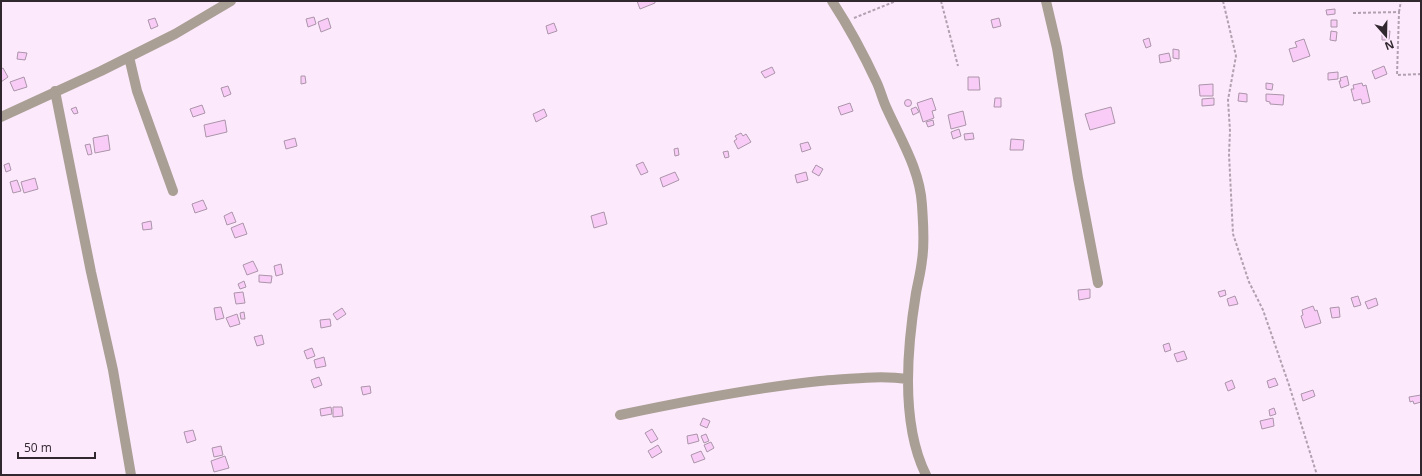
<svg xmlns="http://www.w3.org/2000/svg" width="1422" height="476" font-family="'Open Sans',sans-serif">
<rect width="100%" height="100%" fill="#fde9fc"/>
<path fill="#f8ccf6" stroke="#ab95aa" d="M637,1H655V3L640,9Z
M1335,9V14L1327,15L1326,10Z
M314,17L316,24L308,27L306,19Z
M155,18L158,26L151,29L148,20Z
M328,18L331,28L321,32L318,22Z
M999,18L1001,26L993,28L991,20Z
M1331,20H1337V27H1331Z
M554,23L557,31L548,34L546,26Z
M1331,31L1337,32L1336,41L1330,40Z
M1382,31H1390L1389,40H1382Z
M1149,38L1151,46L1146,48L1143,40Z
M1304,39L1310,56L1293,62L1289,49L1297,47L1295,42Z
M1173,49L1179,50V59L1173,58Z
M18,52L27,53L25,60L17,59Z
M1169,53L1171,61L1160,63L1159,55Z
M1384,66L1387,74L1375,79L1372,71Z
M772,67L775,73L765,78L761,72Z
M3,68L8,77L1,82V69Z
M1338,72V79L1328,80V73Z
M301,76H305L306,83L301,84Z
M1347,76L1349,85L1341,88L1339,81H1341L1340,78Z
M24,77L27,87L14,91L10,82Z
M968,77H979L980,90H968Z
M1266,83L1273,84L1272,90L1266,89Z
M1362,83L1363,86L1366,85L1370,102L1362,104L1361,99L1354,101L1351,89H1354L1353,85Z
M1213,84V96H1200L1199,85Z
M228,86L231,94L224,97L221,88Z
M1239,93L1247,94V102L1238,101Z
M1266,94L1284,95L1283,105L1270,104V102L1266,101Z
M932,98L936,110L932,111L934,118L923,122L917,103Z
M995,98H1001V107H994Z
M1214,98V105L1202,106V99Z
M904.5 103a3.5 3.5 0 1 1 7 0a3.5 3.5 0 1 1-7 0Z
M850,103L853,111L841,115L838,107Z
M202,105L205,113L193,117L190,109Z
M76,107L78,113L74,114L71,109Z
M916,107L919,112L913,115L911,109Z
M1111,107L1115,123L1090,130L1085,114Z
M544,109L547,116L536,122L533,114Z
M963,111L966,125L951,129L948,115Z
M225,120L227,132L206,137L204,125Z
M933,120L934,125L928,127L926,122Z
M959,129L961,136L953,139L951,132Z
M741,133L743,136L746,134L751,142L738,149L734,141L737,139L735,136Z
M973,133L974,139L965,140L964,134Z
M108,135L110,150L95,153L93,138Z
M295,138L297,146L286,149L284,141Z
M1011,139L1024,140L1023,150H1010Z
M808,142L811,149L802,152L800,144Z
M90,144L92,154L88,155L85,145Z
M678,148L679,155L675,156L674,149Z
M728,151L729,157L725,158L723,152Z
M643,162L648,172L641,175L636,165Z
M9,163L11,170L6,172L4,165Z
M816,165L823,169L819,176L812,172Z
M675,172L679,180L663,187L660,178Z
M806,172L808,180L797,183L795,175Z
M35,178L38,189L24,193L21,182Z
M17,180L21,191L13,193L10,182Z
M203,200L207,209L195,213L192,204Z
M232,212L236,222L227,225L224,216Z
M604,212L607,224L594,228L591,216Z
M151,221L152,229L143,230L142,223Z
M243,223L247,234L235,238L231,228Z
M253,261L258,271L247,275L243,265Z
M281,264L283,274L276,276L274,266Z
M259,275L272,276L271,283L259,282Z
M244,281L246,287L240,289L238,284Z
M1090,289V298L1079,300L1078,290Z
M1225,290L1226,295L1220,297L1218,292Z
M243,292L245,303L236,304L234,293Z
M1235,296L1238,304L1229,306L1227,299Z
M1358,296L1361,305L1354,307L1351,298Z
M1376,298L1378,305L1368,309L1365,302Z
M1313,306L1315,311L1317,310L1321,323L1305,328L1301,316L1303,315L1302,310Z
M221,307L224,318L216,320L214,308Z
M1339,307L1340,317L1332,318L1330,308Z
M342,308L346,314L337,320L333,314Z
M244,312L245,319H241L240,313Z
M237,314L240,324L230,327L226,318Z
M330,319L331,326L321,328L320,320Z
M262,335L264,344L257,346L254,337Z
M1169,343L1171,350L1165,352L1163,345Z
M312,348L315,356L307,359L304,351Z
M1184,351L1187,359L1177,362L1174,354Z
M324,357L326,366L316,368L314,360Z
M319,377L322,385L314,388L311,380Z
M1275,378L1278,385L1269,388L1267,381Z
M1232,380L1235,388L1228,391L1225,383Z
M370,386L371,393L363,395L361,387Z
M1313,390L1315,396L1303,401L1301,394Z
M1421,395V402L1414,404L1413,401L1410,402L1409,397Z
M331,407L332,414L321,416L320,409Z
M333,407H342L343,416L333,417Z
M1274,408L1276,414L1270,416L1269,410Z
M703,418L710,421L707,428L700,425Z
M1273,418L1274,426L1262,429L1260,421Z
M652,429L658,439L651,443L645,433Z
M193,430L196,440L187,443L184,432Z
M697,434L699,441L688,444L687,436Z
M706,434L709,441L704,443L701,436Z
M711,442L714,448L707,452L704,445Z
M658,445L662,452L652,458L648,451Z
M221,446L223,455L214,457L212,448Z
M701,451L705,459L694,463L691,455Z
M225,456L229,468L214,472L211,461Z"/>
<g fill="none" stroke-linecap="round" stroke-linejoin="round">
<path stroke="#b1a1b0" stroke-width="2" stroke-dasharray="3 2" stroke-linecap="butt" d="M941,1L958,66
M1223,1L1236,56L1228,100L1230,131L1229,154L1233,234L1249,282L1263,310L1289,385L1317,475
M1399,12L1401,1
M1353,13L1399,12L1397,75L1421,74
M854,18L896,1"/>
<path stroke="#a99f95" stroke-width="10" d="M832,1C849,27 864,55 877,83C881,92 883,101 887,109C901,140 920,170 922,205C923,223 925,242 922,260C921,271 918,282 916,293C907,348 900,423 926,475
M1046,1L1057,48L1078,178L1098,283
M129,57L137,91L173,191
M55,91L91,272L113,370L131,475
M1,117L101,71L175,34L231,1
M620,415C686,401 753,388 820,381C850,379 879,375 908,379"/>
</g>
<rect width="1422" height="476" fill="none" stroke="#30272f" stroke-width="4"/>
<g transform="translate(1386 36) rotate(160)" stroke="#fde9fc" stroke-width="3" paint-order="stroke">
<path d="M0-3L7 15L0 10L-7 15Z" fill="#30272f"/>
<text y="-6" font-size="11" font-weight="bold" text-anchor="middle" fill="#30272f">N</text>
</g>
<path d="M18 452v6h77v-6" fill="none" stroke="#30272f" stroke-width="2"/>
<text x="24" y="452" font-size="12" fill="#30272f" stroke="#fde9fc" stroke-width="3" paint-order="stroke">50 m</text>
</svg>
